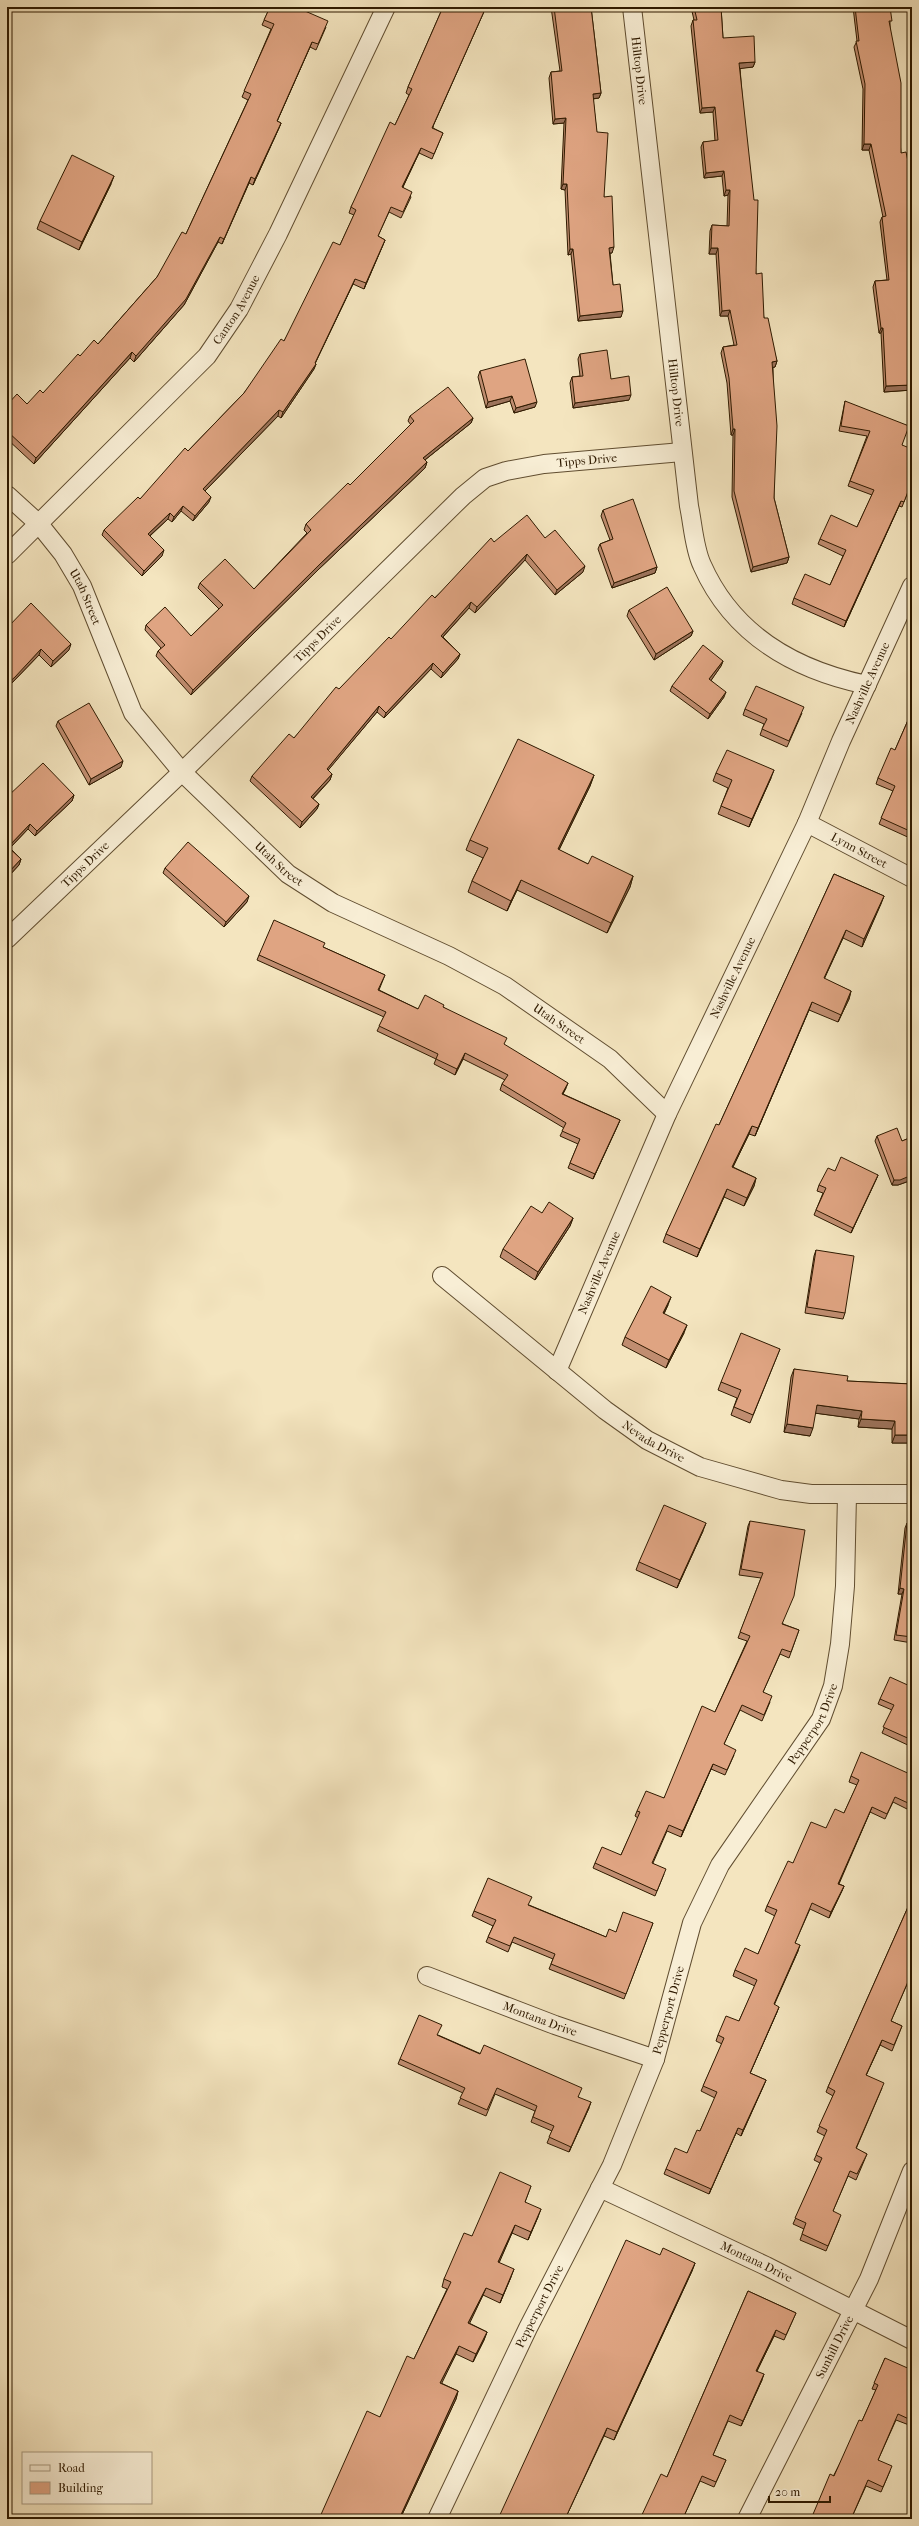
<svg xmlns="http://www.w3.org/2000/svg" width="919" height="2526" font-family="'IM FELL French Canon',serif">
<rect width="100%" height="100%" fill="#f4e5bf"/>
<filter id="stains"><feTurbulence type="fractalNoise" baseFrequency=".005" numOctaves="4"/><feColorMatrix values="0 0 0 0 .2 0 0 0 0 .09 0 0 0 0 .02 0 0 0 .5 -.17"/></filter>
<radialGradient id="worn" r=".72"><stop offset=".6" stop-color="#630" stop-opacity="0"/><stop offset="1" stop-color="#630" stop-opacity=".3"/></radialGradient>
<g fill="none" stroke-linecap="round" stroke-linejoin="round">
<g stroke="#604d30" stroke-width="20">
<g id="minor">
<path id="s1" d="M632,7L689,506C693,525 694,548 702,565C733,635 795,670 867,685"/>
<path id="s2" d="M7,495L39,524L63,554L82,586L133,713L182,772L288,874L333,903L449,956L505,986L610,1059L667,1114"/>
<path id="s3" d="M7,555L207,356L239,309L278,234L386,7"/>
<path id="s4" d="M807,823L912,878"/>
<path id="s5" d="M7,939L182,772L463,496L485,478L506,471L544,464L682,452"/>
<path id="s6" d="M442,1276L605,1410L647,1440L700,1467L781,1490L811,1494H912"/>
<path id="s7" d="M557,1371L667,1114L807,823L841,741L912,586"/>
<path id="s8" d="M427,1976L555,2025L655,2059"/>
<path id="s9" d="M600,2188L766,2266L912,2340"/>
<path id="s10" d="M437,2519L528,2328L612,2165L655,2059L692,1923L720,1865L821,1719L833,1686L840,1644L845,1586L847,1495"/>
<path id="s11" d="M747,2519L869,2279L912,2171"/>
</g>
</g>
<use href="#minor" stroke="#f8eed5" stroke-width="18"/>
</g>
<path fill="#c08d70" stroke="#2f1a00" d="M270,7H307L305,11L326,27L316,50L310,47L277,121L281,123L279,128L253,185L249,183L222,244L218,242L184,305L134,362L130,358L34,464L7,439V405L27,404L43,393L80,356L98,344L157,277L186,234L248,100L242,97L271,29L262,25Z
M443,7L433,128L443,133L432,159L419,153L403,187L411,197L401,218L389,212L378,236L385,240L364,289L353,284L315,363L316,364L314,369L281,418L278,416L205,491L209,502L193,521L181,511L172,522L168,519L150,536L162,556L142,576L102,535L104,530L140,499L188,451L244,393L284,341L340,245L354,215L349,213L351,207L395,125L409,95L406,93L408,87Z
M551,7H591L601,93L599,98L593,99L604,197L612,253H610L613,285L621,317L578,321L571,254L568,255L565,190L561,189L564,123L553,124L549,78L551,72L560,71Z
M691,7H721L723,38L755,62L753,67L740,68L756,274L764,318L777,361L775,367H773L774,498L789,557L787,563L751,572L732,497L733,435H731L727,383L721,353L723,347L734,345L728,316H720L716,254H709L710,231L712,225L727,226L728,195L724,196L722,176L704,178L701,147L703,142L715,141L713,112L700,113L691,26L693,20H694Z
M853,7H890V26L901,153L912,180V390L884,392L881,333H879L873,287L875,281L887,280L880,222L882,217H883L869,150H862L863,89L854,47L857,41Z
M111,184L79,250L37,229L40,221Z
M580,354L611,379L629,400L573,408L570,383L572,377L580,376L578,359Z
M480,371L535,407L514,413L510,401L486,408L478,377Z
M845,401L902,445L912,481L902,507L899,506L844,627L792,604L794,598L830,585L843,556L818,544L820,539L857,527L872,495L848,486L867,436L839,431Z
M410,416L473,418L471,423L425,460L427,462L425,468L319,569L191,695L156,656L158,651L161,648L145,630L146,625L191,636L219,609L198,588L200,583L254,589L307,533L304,530L306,524L350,485L411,425L408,421Z
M603,510L657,567L655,573L612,588L598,549L600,544L610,540L601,516Z
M545,538L583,572L555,595L525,560L475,613L469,608L443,637L460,654L458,659L441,678L431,669L384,718L377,712L328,770L332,774L330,780L313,799L319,804L317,809L300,828L250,781L252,776L294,738L339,689L391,639L494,542Z
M629,610L693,631L691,636L654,660L627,616Z
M7,628L69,650L51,667L39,655L7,688Z
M723,661L721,666L711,680L724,697L708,719L670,691L672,686Z
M745,709L802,713L787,747L760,735L764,724L743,715Z
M912,711V839L879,824L893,791L876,784L878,778L895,750Z
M58,721L121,767L89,785L56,726Z
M716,773L771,778L749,827L718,814L728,788L713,781Z
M594,775L590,786L559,850L588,864L633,876L630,887L607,933L517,890L507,911L468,892L472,881L483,858L466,850L470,840Z
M74,795L72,801L35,836L28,829L10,848L21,859L19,865L7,878V797Z
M165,868L247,902L224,927L163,873Z
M834,874L884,896L862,947L843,938L824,979L851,991L849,999L838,1022L809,1010L755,1136L749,1134L733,1167L756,1178L754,1186L744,1206L724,1197L697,1257L663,1242L666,1234L719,1125Z
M323,947L385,975L379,990L418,1009L443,1007L504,1045L566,1088L563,1094L620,1120L593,1179L568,1168L578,1144L560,1136L564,1128L500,1090L502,1084L505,1080L463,1059L455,1075L434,1064L436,1059L377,1031L384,1017L257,960L259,955Z
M912,968V977L909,976Z
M877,1136L902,1141L912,1137V1180L898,1185H892L875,1141Z
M835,1171L878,1175L851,1233L814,1215L823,1193L817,1191L819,1185Z
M542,1213L573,1218L570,1226L535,1280L500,1257L503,1249Z
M816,1250L845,1313L843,1319L805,1313L814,1256Z
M668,1305L664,1314L684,1333L666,1368L622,1345L625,1337Z
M780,1349L750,1423L731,1415L737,1398L718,1390L721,1382Z
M794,1369L847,1381L912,1384V1443H892V1429L858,1427L859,1419L815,1413L810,1436L784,1432L791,1377Z
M750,1521L783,1624L799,1630L789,1658L780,1654L763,1692L770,1702L762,1721L740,1710L724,1744L734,1755L725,1775L711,1769L681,1837L667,1831L653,1863L664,1874L655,1896L593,1868L595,1863L621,1855L638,1818L635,1816L637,1811L664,1798L715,1712L747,1641L738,1638L761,1578L739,1575L748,1526Z
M907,1523H912V1643L894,1640L902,1594H898L905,1528Z
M703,1531L677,1588L636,1570L639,1562Z
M912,1646V1670L908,1669Z
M912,1687V1747L882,1733L892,1710L878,1704L880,1699Z
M912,1775V1796L907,1809L893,1802L885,1819L870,1812L839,1884L844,1886L829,1918L810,1909L795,1943L798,1951L774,2004L777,2012L750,2073L766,2080L741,2136L736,2133L709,2194L664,2174L666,2169L687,2153L700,2131L715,2098L701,2091L722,2044L716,2041L718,2035L739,2021L755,1986L733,1976L735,1970L758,1954L775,1916L765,1911L767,1906L793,1863L826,1828L844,1813L857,1785L849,1782L851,1776Z
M912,1898V1984L908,1982L891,2021L902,2026L892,2051L880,2045L866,2075L882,2088L856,2149L867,2154L856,2180L848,2176L833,2211L839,2220L826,2251L800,2240L804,2229L793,2224L820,2163L814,2160L825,2136L817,2132L833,2096L826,2092L828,2087Z
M529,1905L606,1937L616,1932L653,1923L624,1999L549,1969L553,1959L512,1942L508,1952L486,1942L493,1926L472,1916L474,1911Z
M438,2035L579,2097L589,2108L569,2152L547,2143L552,2131L531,2122L535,2111L495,2094L486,2116L458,2104L463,2093L398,2064L400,2059Z
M531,2186L525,2202L538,2217L528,2240L512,2233L499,2262L511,2277L500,2303L483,2295L469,2323L487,2332L484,2340L473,2362L456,2354L441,2383L458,2391L456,2399L400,2519H319L414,2359L447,2289L442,2287L444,2279L472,2236Z
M660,2255L695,2263L692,2271L614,2440L604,2436Z
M748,2291L796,2313L784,2340L774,2336L757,2371L762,2380L741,2426L728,2421L713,2455L726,2460L714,2487L700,2481L684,2516L640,2519L667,2477Z
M885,2358L912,2418L909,2425L896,2420L878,2460L890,2471L881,2492L866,2486L851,2519H811L862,2421L876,2390L872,2389Z"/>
<path fill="#9c735b" stroke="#2f1a00" d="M486,7L430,133L432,128Z
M312,42L310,47L275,126L277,121Z
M755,62L753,67L737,69L739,63Z
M601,93L599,98L591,99L593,94Z
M715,107L713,112L700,113L702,108Z
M566,118L564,123L553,124L555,119Z
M281,123L279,128L253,185L255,179Z
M864,144H871L869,150H862Z
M421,148L419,153L400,193L402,187Z
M724,171L722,176L704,178L706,173Z
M114,176L111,184L79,250L82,242Z
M251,177L249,183L222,244L224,239Z
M563,184H567L565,190L561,189Z
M726,190H730L728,195L724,196Z
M220,237L218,242L184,305L134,362L136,356Z
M385,240L383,245L364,289L366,283Z
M614,247L612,253H607L609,248Z
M711,248H718L716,254H709Z
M570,249H573L571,254L568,255Z
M355,279L353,284L313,368L315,363Z
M730,310L728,316H720L722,311Z
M623,311L621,317L578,321L580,316Z
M881,328H883L881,333H879Z
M132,352L130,358L34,464L36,458Z
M777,361L775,367L770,368L772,362Z
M316,364L314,369L281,418L283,412Z
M912,385V390L884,392L886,386Z
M631,395L629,400L573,408L575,403Z
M512,396L510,401L486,408L488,402Z
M537,402L535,407L514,413L516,408Z
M279,410L278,416L201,495L203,489Z
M473,418L471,423L421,463L423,458Z
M733,429H735L733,435H731Z
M427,462L425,468L319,569L191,695L193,690L321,563Z
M211,497L209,502L193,521L195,516Z
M901,501L899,506L844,627L846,621Z
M183,506L181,511L172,522L174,517Z
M170,513L168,519L146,539L148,534Z
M164,550L162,556L142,576L144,571Z
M527,554L525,560L475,613L477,607Z
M789,557L787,563L751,572L753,567Z
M585,566L583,572L555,595L557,590Z
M657,567L655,573L612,588L614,583Z
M471,602L469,608L439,641L441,636Z
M693,631L691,636L654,660L656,654Z
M71,644L69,650L51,667L53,661Z
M41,649L39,655L7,688V684Z
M460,654L458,659L441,678L443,673Z
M723,661L721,666L708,685L709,679Z
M433,663L431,669L384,718L386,713Z
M726,692L724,697L708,719L710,714Z
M379,706L377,712L325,774L327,769Z
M123,761L121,767L89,785L91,779Z
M774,770L771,778L749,827L752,819Z
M332,774L330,780L309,802L311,797Z
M594,775L590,786L554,860L558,849Z
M74,795L72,801L35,836L37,831Z
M319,804L317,809L300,828L302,822Z
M30,824L28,829L7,851L8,847Z
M21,859L19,865L7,878V874Z
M633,876L630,887L607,933L611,923Z
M521,880L517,890L507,911L511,901Z
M249,896L247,902L224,927L226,922Z
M884,896L881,904L862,947L864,939Z
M846,930L843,938L821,986L824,978Z
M851,991L849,999L838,1022L841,1015Z
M812,1002L809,1010L755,1136L758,1128Z
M465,1053L463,1059L455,1075L457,1069Z
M568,1083L566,1088L560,1099L562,1094Z
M620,1120L618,1125L593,1179L595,1174Z
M752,1126L749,1134L729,1175L732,1167Z
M878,1175L876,1180L851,1233L853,1228Z
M912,1175V1180L898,1185H892L894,1180Z
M756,1178L754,1186L744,1206L747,1198Z
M727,1189L724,1197L697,1257L700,1249Z
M573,1218L570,1226L535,1280L538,1272Z
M671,1297L668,1305L660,1321L663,1313Z
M687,1325L684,1333L666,1368L669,1360Z
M817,1405L862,1411L859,1419L814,1413Z
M861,1419L895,1421L892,1429L858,1427Z
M787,1424L813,1428L810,1436L784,1432Z
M895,1435H912V1443H892Z
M706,1523L703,1531L677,1588L680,1580Z
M900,1588L904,1589L902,1594H898Z
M713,1764L711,1769L681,1837L683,1831Z
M872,1807L870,1812L836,1889L838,1884Z
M844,1886L842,1891L829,1918L831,1912Z
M800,1945L798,1951L772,2010L774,2004Z
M779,2007L777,2012L748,2078L750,2073Z
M882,2040L880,2045L864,2080L866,2075Z
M766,2080L764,2085L741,2136L743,2130Z
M591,2102L589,2108L569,2152L571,2147Z
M738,2128L736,2133L709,2194L711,2189Z
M541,2209L538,2217L528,2240L531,2232Z
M515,2225L512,2233L496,2270L498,2262Z
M695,2263L692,2271L614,2440L617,2432Z
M514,2269L511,2277L500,2303L503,2295Z
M486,2288L483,2295L466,2331L468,2323Z
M776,2330L774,2336L754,2377L756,2371Z
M487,2332L484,2340L473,2362L476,2354Z
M459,2346L456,2354L438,2391L440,2383Z
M764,2374L762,2380L741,2426L743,2421Z
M458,2391L456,2399L400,2519H399Z
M607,2428L604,2436L565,2519Z"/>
<path fill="#dfa482" stroke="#2f1a00" d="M270,7H306L305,11L328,21L318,44L312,42L277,121L281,123L255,179L251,177L224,239L220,237L186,299L136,356L132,352L36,458L7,431V405L17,394L27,404L40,390L43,393L78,354L80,356L94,340L98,344L157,277L182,232L186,234L251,94L244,91L274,24L264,20Z
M443,7H486L432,128L443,133L434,154L421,148L402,187L412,192L403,212L391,207L378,236L385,240L366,283L355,279L315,363L316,364L283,412L279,410L203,489L211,497L195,516L183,506L174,517L170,513L148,534L164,550L144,571L104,530L138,497L140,499L185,448L188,451L244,393L281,339L284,341L333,242L340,245L356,210L351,207L390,122L395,125L412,89L408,87Z
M554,7H591L601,93L593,94L597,132L608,133L604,197L612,196L614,247L609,248L613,285L620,284L623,311L580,316L573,249H570L567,184H563L566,118L555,119L551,72L562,71Z
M694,7H721L723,38L754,36L755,62L739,63L754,200H758L756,274L762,273L764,318H768L777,361L772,362L777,426L774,498L789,557L753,567L734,491L735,429H733L729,378L723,347L737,345L730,310L722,311L718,248H711L712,225L729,226L730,190H726L724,171L706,173L703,142L718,140L715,107L702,108L693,20H697Z
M855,7H890L892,21H889L901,83V153L906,152L912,180V385L886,386L883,328H881L875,281L889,280L882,217L886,216L871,144H864L865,84L856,41H859Z
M72,155L114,176L82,242L40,221Z
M607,350L611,379L629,376L631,395L575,403L572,377L583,376L580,354Z
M525,359L537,402L516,408L512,396L488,402L480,371Z
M448,387L473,418L423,458L427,462L321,563L193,690L158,651L165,645L146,625L165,607L191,636L223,605L200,583L225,559L254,589L311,530L306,524L348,483L350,485L414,421L410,416Z
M845,401L909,426L902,445L912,449V481L904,502L901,501L846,621L794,598L805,574L830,585L846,550L820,539L831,515L857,527L874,490L850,481L870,431L841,426Z
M633,499L657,567L614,583L600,544L613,539L603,510Z
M527,515L545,538L555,530L585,566L557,590L527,554L477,607L471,602L441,636L460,654L443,673L433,663L386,713L379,706L327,769L332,774L311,797L319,804L302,822L252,776L289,734L294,738L336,687L339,689L389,637L391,639L432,595L435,598L491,538L494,542Z
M667,587L693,631L656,654L629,610Z
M31,603L71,644L53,661L41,649L15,677L7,684V628Z
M703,645L723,661L709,679L726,692L710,714L672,686Z
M756,686L804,707L789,741L762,729L767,719L745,709Z
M89,703L123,761L91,779L58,721Z
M912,711V832L881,818L895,786L878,778L891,748L895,750Z
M518,739L594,775L558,849L588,864L592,856L633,876L611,923L521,880L511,901L472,881L488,848L470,840Z
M727,750L774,770L752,819L721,806L732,780L716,773Z
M43,763L74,795L37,831L30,824L8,847L21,859L7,874V801L8,800L7,799V797Z
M188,842L249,896L226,922L165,868Z
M834,874L884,896L864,939L846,930L824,978L851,991L841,1015L812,1002L758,1128L752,1126L732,1167L756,1178L747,1198L727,1189L700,1249L666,1234L716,1124L719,1125Z
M274,920L325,943L323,947L385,975L378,990L418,1009L425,995L444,1005L443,1007L507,1038L504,1044L568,1083L562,1094L620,1120L595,1174L570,1163L580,1139L562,1131L566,1123L502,1084L508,1075L465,1053L457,1069L436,1059L438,1054L379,1026L386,1012L259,955Z
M897,1128L902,1141L912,1137V1175L900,1180H894L877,1136Z
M841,1157L878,1175L853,1228L816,1210L826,1188L819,1185L828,1168L835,1171Z
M549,1202L573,1218L538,1272L503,1249L531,1206L542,1213Z
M816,1250L854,1256L845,1313L807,1307Z
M651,1286L671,1297L663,1313L687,1325L669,1360L625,1337Z
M741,1333L780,1349L753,1415L734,1407L741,1390L721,1382Z
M794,1369L848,1376L847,1381L912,1384V1435H895V1421L861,1419L862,1411L817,1405L813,1428L787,1424Z
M664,1505L706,1523L680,1580L639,1562Z
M750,1521L805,1530L794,1596L782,1624L799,1630L791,1652L782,1649L763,1692L772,1696L764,1715L742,1705L724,1744L736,1750L727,1770L713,1764L683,1831L669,1825L652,1863L666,1869L657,1891L595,1863L602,1847L621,1855L640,1812L637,1811L646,1791L664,1798L702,1706L715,1712L750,1636L740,1632L763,1573L741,1569Z
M907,1523H912V1637L896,1635L904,1589L900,1588Z
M912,1651V1664H910Z
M890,1677L912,1687V1740L883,1727L894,1705L880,1699Z
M861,1752L912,1775V1795L908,1803L895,1797L887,1814L872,1807L838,1884L844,1886L831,1912L812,1903L795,1943L800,1945L774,2004L779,2007L750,2073L766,2080L743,2130L738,2128L711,2189L666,2169L675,2148L687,2153L697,2130L700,2131L717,2092L703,2086L724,2038L718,2035L726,2016L739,2021L757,1980L735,1970L745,1948L758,1954L777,1910L767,1906L788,1861L793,1863L811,1822L826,1828L835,1809L844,1813L859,1780L851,1776Z
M488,1878L532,1897L528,1905L606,1937L609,1929L616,1932L623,1912L653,1923L626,1994L551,1964L555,1954L514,1937L510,1946L488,1937L496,1920L474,1911Z
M912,1898V1977H910L891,2021L902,2026L894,2045L882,2040L866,2075L884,2083L856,2148L867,2154L857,2174L850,2171L833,2211L841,2215L828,2246L802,2234L806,2223L795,2218L822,2158L816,2155L827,2130L819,2126L835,2091L828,2087Z
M419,2015L442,2025L437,2035L480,2054L484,2045L582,2088L578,2097L591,2102L571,2147L549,2137L554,2126L533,2117L537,2106L497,2088L487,2110L460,2098L465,2088L400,2059Z
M500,2172L531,2186L525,2202L541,2209L531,2232L515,2225L498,2262L514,2269L503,2295L486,2288L468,2323L487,2332L476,2354L459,2346L440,2383L458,2391L399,2519H319L367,2411L380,2417L407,2356L414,2359L451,2282L444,2279L464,2233L472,2236Z
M626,2240L660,2255L663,2248L695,2263L617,2432L607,2428L565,2519H498Z
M748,2291L796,2313L786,2335L776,2330L756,2371L764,2374L743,2421L730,2415L713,2455L726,2460L716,2482L702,2476L684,2516L691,2519H640L661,2474L667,2477Z
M885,2358L912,2370V2417L911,2420L898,2414L878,2460L892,2466L883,2487L868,2480L851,2519H811L830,2474L834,2476L859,2420L862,2421L878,2385L874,2383Z"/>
<g text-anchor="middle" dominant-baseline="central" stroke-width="3" stroke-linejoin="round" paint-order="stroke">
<g font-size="12" fill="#2f1a00" stroke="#f8eed5">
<text stroke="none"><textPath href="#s1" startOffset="64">Hilltop Drive</textPath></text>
<text stroke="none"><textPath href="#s3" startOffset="337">Canton Avenue</textPath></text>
<text stroke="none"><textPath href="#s1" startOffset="388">Hilltop Drive</textPath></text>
<text stroke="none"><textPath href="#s5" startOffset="768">Tipps Drive</textPath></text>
<text stroke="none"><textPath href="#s2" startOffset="130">Utah Street</textPath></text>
<text stroke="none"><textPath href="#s5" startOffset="432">Tipps Drive</textPath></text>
<text stroke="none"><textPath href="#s7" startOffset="755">Nashville Avenue</textPath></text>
<text stroke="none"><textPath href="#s4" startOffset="59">Lynn Street</textPath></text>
<text stroke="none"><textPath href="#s2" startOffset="466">Utah Street</textPath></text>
<text stroke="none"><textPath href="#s5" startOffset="108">Tipps Drive</textPath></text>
<text stroke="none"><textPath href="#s7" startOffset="431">Nashville Avenue</textPath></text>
<text stroke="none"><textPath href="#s2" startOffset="790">Utah Street</textPath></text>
<text stroke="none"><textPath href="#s7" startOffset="107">Nashville Avenue</textPath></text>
<text stroke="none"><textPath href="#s6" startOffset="269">Nevada Drive</textPath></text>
<text stroke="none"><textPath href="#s10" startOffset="884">Pepperport Drive</textPath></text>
<text stroke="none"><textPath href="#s10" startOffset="560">Pepperport Drive</textPath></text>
<text stroke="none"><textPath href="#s8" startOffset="121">Montana Drive</textPath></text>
<text stroke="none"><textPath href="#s9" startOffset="173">Montana Drive</textPath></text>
<text stroke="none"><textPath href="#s10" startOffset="236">Pepperport Drive</textPath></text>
<text stroke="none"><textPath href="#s11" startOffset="193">Sunhill Drive</textPath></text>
</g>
</g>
<rect width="919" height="2526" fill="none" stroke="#f4e5bf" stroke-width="24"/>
<rect x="8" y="8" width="903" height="2510" fill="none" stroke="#2f1a00" stroke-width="2"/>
<rect x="12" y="12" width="895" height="2502" fill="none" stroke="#2f1a00"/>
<rect x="22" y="2452" width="130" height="52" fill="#f8eed5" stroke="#a89980"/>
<rect x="30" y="2465" width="20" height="6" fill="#f8eed5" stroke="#a89980"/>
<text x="58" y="2472" font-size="12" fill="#2f1a00">Road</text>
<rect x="30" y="2482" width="20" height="12" fill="#dfa482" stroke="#a89980"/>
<text x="58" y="2492" font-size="12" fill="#2f1a00">Building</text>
<path d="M769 2496v6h61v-6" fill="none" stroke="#2f1a00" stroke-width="2"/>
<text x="775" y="2496" font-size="12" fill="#2f1a00" stroke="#f8eed5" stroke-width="3" paint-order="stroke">20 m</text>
<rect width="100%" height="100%" filter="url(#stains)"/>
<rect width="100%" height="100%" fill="url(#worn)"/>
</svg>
